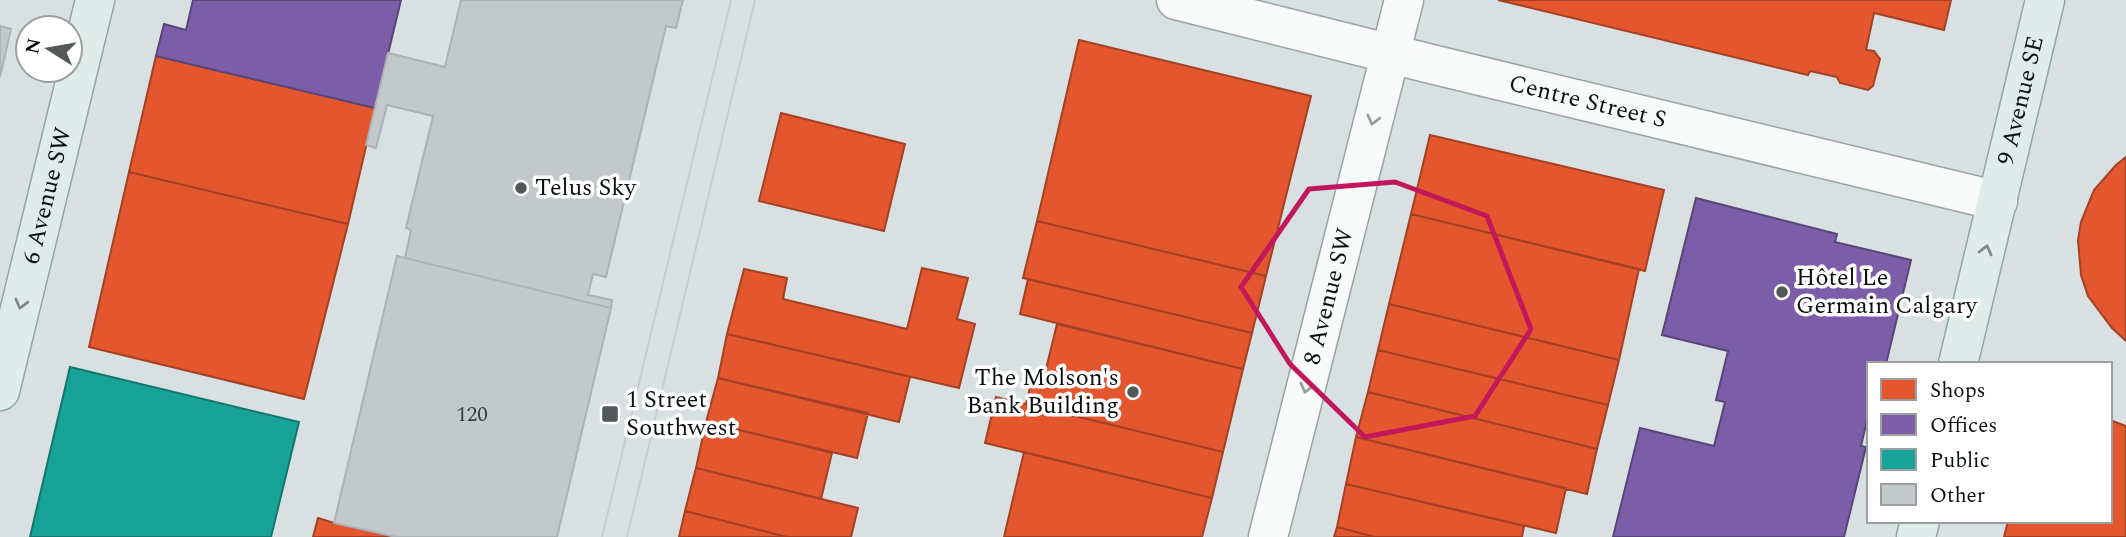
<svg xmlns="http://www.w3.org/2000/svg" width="2126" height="537" font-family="Spectral,serif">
<rect width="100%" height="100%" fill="#d8e0e1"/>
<path fill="#e4572e" stroke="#a34125" stroke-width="2" d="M1498,0H1951L1944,30L1874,13L1866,50L1874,51L1880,59L1873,86L1868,90L1840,83L1837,77L1810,71L1808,75Z
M1079,40L1311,96L1266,276L1037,221Z
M156,56L375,108L348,224L129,172Z
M781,113L905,144L884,231L759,201Z
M1430,135L1664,190L1645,271L1411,214Z
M2126,157V341L2112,328L2088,296L2081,275L2078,240L2081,222L2094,190L2116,165Z
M129,172L348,224L304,399L89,347Z
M1411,214L1639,269L1619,360L1389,304Z
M1037,221L1266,276L1252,333L1023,278Z
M922,268L968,278L957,319L975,324L959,388L727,334L744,269L787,278L783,299L907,329Z
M1028,279L1252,333L1243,369L1020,314Z
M1389,304L1619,360L1608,405L1378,350Z
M1057,324L1243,369L1223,452L1026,404L1032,379L1037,380L1039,367L1046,369Z
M727,334L910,377L899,422L718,378Z
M1378,350L1608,405L1597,449L1368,392Z
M718,378L868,413L857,458L706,422Z
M1368,392L1597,449L1587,494L1356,437Z
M996,397L1223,452L1212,498L985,443Z
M2110,420L2126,426V537H2004L2008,521H2110Z
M706,422L832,453L821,499L696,468Z
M1356,437L1566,488L1556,533L1346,484Z
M1024,452L1212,498L1202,537H1004Z
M696,468L858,508L851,537H787L685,511Z
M1346,484L1524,526L1522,537H1375L1337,527Z
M685,511L787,537H679Z
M318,518L334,523L396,537H313Z
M1337,527L1375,537H1334Z"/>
<path fill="#7b5ea7" stroke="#594679" stroke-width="2" d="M193,0H401L375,108L156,56L164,24L186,30Z
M1696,198L1837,234L1835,242L1911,260L1886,364H1869V412L1861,446L1866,447L1844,537H1613L1640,428L1714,446L1725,402L1716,400L1728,351L1662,335Z"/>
<path fill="#17a398" stroke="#13776f" stroke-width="2" d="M70,367L299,422L271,537H30Z"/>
<path fill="#c3c9ca" stroke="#adb3b4" stroke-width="2" d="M461,0H683L676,28L666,26L606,277L593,274L588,295L612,300L611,308L405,258L411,230L406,228L433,116L387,105L376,148L366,145L388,53L445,67Z
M0,26L11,29L0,77Z
M397,256L611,308L557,537H396L334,523Z"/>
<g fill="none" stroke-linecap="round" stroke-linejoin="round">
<g stroke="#9ca2a2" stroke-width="41">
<g id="minor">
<path id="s1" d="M1176,0L1431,64L1998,201"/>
<path id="s2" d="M1268,537L1404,0"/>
</g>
</g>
<g stroke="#8fa8a6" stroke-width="41">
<g id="major">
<path id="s3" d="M1958,364L2045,0"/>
<path id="s4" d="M0,391L95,0"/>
<path d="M1916,537L1920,521"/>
</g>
</g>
<use href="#minor" stroke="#f9fafa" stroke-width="38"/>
<use href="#major" stroke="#deecea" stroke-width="38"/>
<path stroke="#cacccd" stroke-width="2" d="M602,537L731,0
M627,537L755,0"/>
</g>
<defs><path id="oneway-chevron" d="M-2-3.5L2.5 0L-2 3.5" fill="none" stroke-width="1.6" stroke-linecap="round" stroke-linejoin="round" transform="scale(1.75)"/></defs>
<g stroke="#999c9c">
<use href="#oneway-chevron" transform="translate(1373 120) rotate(104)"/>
<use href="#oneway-chevron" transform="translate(1306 388) rotate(104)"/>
</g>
<g stroke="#7f8987">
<use href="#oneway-chevron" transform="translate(1986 250) rotate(-76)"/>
<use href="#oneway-chevron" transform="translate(21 304) rotate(104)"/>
</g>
<path fill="none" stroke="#c2185b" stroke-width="5" stroke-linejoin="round" d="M1395,182L1487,216L1531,329L1475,416L1365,437L1290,364L1241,287L1309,189Z"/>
<g fill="#525858" stroke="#fff" stroke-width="2.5">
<circle cx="521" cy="188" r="7"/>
<circle cx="1782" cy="292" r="7"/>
<circle cx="1133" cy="392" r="7"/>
<rect x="601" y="405" width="18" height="18" rx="3.5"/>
</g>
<g text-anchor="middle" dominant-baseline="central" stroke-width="7" stroke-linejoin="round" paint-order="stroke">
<g font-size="21" fill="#383e3e">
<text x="472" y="415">120</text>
</g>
<g font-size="24" fill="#0a0f0f" stroke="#fff">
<text stroke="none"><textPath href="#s3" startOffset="271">9 Avenue SE</textPath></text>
<text stroke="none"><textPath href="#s1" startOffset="424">Centre Street S</textPath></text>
<text stroke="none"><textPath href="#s4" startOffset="201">6 Avenue SW</textPath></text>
<text stroke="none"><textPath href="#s2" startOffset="248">8 Avenue SW</textPath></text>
</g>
<g font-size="24" fill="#0a0f0f" stroke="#fff" text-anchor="start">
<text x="535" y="188">Telus Sky</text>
<text x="1796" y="278">Hôtel Le<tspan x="1796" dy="28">Germain Calgary</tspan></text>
<text x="1119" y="378" text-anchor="end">The Molson's<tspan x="1119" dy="28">Bank Building</tspan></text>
<text x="626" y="400">1 Street<tspan x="626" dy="28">Southwest</tspan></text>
</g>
</g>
<rect x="1867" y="362" width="245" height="161" fill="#ffffff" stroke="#9d9f9f" stroke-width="2"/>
<rect x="1881" y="379" width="35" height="21" fill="#e4572e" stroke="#9d9f9f" stroke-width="2"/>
<text x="1930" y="397" font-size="21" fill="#0a0f0f">Shops</text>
<rect x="1881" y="414" width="35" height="21" fill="#7b5ea7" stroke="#9d9f9f" stroke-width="2"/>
<text x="1930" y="432" font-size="21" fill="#0a0f0f">Offices</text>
<rect x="1881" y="449" width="35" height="21" fill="#17a398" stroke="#9d9f9f" stroke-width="2"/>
<text x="1930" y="467" font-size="21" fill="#0a0f0f">Public</text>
<rect x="1881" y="484" width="35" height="21" fill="#c3c9ca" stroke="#9d9f9f" stroke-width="2"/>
<text x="1930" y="502" font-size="21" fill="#0a0f0f">Other</text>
<g transform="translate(49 49) rotate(281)"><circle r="33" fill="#ffffff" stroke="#9d9f9f" stroke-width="2"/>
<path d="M0-5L12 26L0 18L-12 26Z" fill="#525858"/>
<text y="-10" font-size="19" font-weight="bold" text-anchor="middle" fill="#0a0f0f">N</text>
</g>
</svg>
